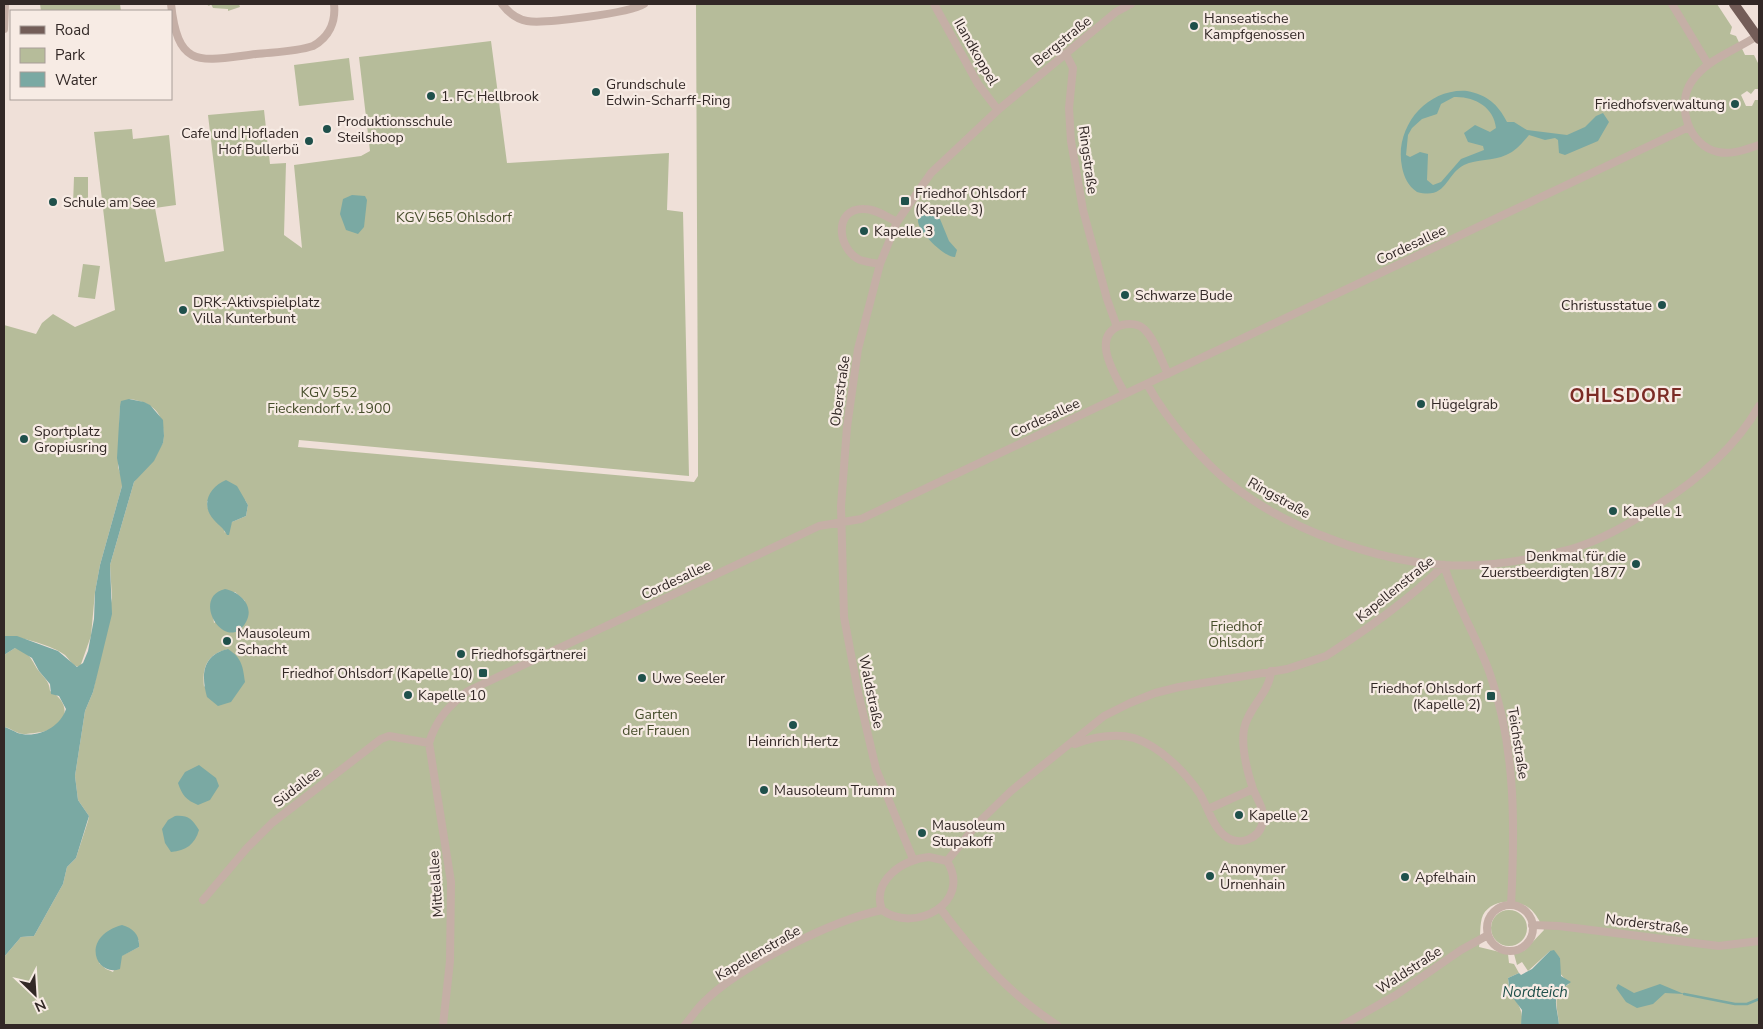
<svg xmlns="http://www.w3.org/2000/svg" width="1763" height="1029" font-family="'Nunito Sans',sans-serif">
<rect width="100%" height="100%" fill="#efe0d8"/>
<path fill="#b6bc9a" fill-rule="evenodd" d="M40,4H120L121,11H41Z
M206,4H239L240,7L228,11V9L213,8L211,4L209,6Z
M696,4H1717L1732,27L1730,34L1736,36L1745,55H1754L1759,65V89H1755L1751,94L1747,91L1741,95L1746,106H1752L1755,100H1759V1025H1559C1558,1007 1550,995 1569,984L1559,972L1560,958L1550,951L1528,971L1522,962L1517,965L1514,954L1525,950L1544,930C1540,922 1536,913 1529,908C1515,898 1491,900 1483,915C1479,924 1481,937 1479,947L1508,954L1509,963L1514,964L1519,973L1508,978C1508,996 1527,1007 1521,1025H4V957L21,937L34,936L63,884L67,867L76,858L88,821L89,816L78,800L75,776L85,711L93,692L112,598L110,565L134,482L163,443C166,416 156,403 130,399L120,406L118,467L123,481L122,486L100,565L95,592L91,636L80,667C72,666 70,660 65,655C54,646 16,635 4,636V325L36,334L42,323L53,314L75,327L115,310L94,132L132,129L133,139L169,135L176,205L155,208L165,262L224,251L208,115L264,110L270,164L286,163L284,235L302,248L294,165L361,156L370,151L359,57L491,41L507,163L669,153L667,210L683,212L689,476L299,440L298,447L694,482L698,476V442ZM245,500L248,505L246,516L232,522L225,533C223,520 207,520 207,501ZM235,592L245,601L214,623L211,601ZM228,649L204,687C202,667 207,654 228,649ZM139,940V947L121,956L113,972L106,969L99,963Z
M349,58L354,100L299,106L294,65Z
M74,177H88V205H73Z
M83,264L100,266L95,299L78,297Z
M15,648C29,651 31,659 38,670C44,678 49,680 50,691C64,698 71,714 57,726C49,732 35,733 26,734C17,735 12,728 4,727V655Z
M1491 928a18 18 0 1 1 36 0a18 18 0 1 1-36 0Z"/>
<path fill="#7aa9a3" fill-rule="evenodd" d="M1467,91C1487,95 1498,104 1507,122H1514L1527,130L1567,135L1585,127L1596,116L1603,113L1609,122L1598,141L1565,155L1559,153L1558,140L1555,138L1545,140L1529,135C1522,143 1516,151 1506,155C1493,161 1477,159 1464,165C1445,175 1447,200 1417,192C1408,186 1404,177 1402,167C1394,128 1426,88 1467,91ZM1454,97C1474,96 1494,107 1496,128L1490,132L1475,125L1464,133L1468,142L1483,146L1484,150L1461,159L1441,182L1433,185L1427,180L1428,154L1420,152L1410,157L1406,155L1408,135L1412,128L1422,119L1437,114L1441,104Z
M352,195L365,196L367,200L364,227L358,234L346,230L340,214L343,199Z
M929,212L940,219L949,241L957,250L955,257C945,258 917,231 918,220L922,214Z
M129,399L144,402L150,405L163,420L164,436L163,443L154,461L134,482L110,565L112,614L93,692L85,711L75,776L78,800L89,816L76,858L67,867L63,884L34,936L21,937L4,957V727C10,728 15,733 22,734C40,737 60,727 66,709L59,696L51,694L50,684L39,671L32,658L15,648L4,655V636H17L58,651L77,667L83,663L88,651L94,619L95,592L100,565L122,486L117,458L120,406L121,401Z
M226,480L237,486L248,505L246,516L232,522L229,535H227C223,527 219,526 214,520C200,505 209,487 226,480Z
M225,589C240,592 255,606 246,622C227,656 189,598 225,589Z
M228,649C242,658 243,667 245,682L231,702L218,706L207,697C201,675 202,655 228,649Z
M199,765L216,778L219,786L210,800L198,805C186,800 182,795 178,783L185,772Z
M175,816C188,815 192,819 199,830C195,844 186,851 171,852L165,843L162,829L168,820Z
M122,925C133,928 140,935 139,947L122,956L120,969C96,978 79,937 122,925Z
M1554,950L1560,958L1561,976L1571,982C1549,998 1557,1002 1559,1025H1521L1522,1010L1510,994L1508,978L1519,973L1521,975L1532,969L1550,951Z
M1618,984L1634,993L1660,984L1684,994L1665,993L1653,1004L1637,1008L1626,1002L1616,988Z"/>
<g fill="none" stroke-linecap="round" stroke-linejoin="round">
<path stroke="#7aa9a3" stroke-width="2.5" d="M1684,994L1735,1004H1747L1759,999"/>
<path stroke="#c5afa6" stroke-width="8" d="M171,4C178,70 200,61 256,54C274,52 295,52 313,46C329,37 336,22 334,4
M502,4C508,12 516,19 527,21C544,24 630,13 644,4
M934,4L978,84L998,110
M1672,4L1708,64
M4,29L5,4
M1757,36C1736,50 1707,59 1692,81C1675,105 1689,146 1718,152C1733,155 1746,149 1759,145
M1066,54L1073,68L1069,108L1071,141L1083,210L1107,299L1117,327
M880,264C874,263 866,262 860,260C837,249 833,208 864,209C876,209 887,217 897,222
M1147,384C1167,420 1204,464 1237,489C1291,530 1377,561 1444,565C1486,568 1530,560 1571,549C1603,540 1633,522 1661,503C1699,479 1737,445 1759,406
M1125,394C1115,375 1089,335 1122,325C1130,323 1139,324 1144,329C1155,339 1161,360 1168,374
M1444,565C1455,603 1477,637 1490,674C1516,748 1515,828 1511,905
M1075,744C1092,737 1116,733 1134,738C1160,746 1186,773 1200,794C1208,808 1213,827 1225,836C1239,847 1260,839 1263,821C1265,810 1257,799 1253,789C1247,771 1241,748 1244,729C1248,708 1270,692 1271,671
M1208,809L1253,789
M929,857L947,861C973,903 914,934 882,910C871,881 903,859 929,857Z
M913,859L876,769L858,692L844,617L841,506L847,427L858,349L880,264L897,222L931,173L998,110L1116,12L1131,4
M947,861L978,823L1011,791L1104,716L1130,703L1155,693L1179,687L1287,669L1326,656C1367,629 1409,600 1444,565
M203,900L247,848L272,823L381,739L389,736L429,743
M1487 928a23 23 0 1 1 46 0a23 23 0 1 1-46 0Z
M940,908C974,954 1009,994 1057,1025
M1532,925L1559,926L1719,946L1759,941
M443,1025L450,961L451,882L429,743C436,720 449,705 468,691L819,526L861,519L1689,127
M685,1025C692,1017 697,1008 705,1001C740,966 833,920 882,910
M1343,1025L1396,995L1461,950L1488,935"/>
<path stroke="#735d58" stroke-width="10" d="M1734,4L1759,39"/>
</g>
<g fill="#1f504b" stroke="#f7ebe4" stroke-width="2">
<circle cx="1194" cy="26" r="5"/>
<circle cx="596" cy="92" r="5"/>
<circle cx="431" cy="96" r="5"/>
<circle cx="1735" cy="104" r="5"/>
<circle cx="327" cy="129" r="5"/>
<circle cx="309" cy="141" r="5"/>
<rect x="900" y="196" width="10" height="10" rx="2.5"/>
<circle cx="53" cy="202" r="5"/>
<circle cx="864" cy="231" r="5"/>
<circle cx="1125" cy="295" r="5"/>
<circle cx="1662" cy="305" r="5"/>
<circle cx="183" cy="310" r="5"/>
<circle cx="1421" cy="404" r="5"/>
<circle cx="24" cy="439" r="5"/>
<circle cx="1613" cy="511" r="5"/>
<circle cx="1636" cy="564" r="5"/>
<circle cx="227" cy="641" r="5"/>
<circle cx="461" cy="654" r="5"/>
<rect x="478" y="668" width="10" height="10" rx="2.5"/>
<circle cx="642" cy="678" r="5"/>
<circle cx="408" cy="695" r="5"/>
<rect x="1486" y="691" width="10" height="10" rx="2.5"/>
<circle cx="793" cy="725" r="5"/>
<circle cx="764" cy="790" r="5"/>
<circle cx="1239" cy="815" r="5"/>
<circle cx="922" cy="833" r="5"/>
<circle cx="1210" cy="876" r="5"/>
<circle cx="1405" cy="877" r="5"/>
</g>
<g text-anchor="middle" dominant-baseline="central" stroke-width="4.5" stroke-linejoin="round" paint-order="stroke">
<g font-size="14" fill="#322826" stroke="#f7ebe4" text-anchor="start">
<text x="1204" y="18">Hanseatische<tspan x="1204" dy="16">Kampfgenossen</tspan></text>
<text x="606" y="84">Grundschule<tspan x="606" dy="16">Edwin-Scharff-Ring</tspan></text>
<text x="441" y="96">1. FC Hellbrook</text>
<text x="1725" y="104" text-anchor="end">Friedhofsverwaltung</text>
<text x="337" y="121">Produktionsschule<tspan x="337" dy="16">Steilshoop</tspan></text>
<text x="299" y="133" text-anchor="end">Cafe und Hofladen<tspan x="299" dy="16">Hof Bullerbü</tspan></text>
<text x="915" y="193">Friedhof Ohlsdorf<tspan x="915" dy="16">(Kapelle 3)</tspan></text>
<text x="63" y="202">Schule am See</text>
<text x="874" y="231">Kapelle 3</text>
<text x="1135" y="295">Schwarze Bude</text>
<text x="193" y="302">DRK-Aktivspielplatz<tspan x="193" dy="16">Villa Kunterbunt</tspan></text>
<text x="1652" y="305" text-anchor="end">Christusstatue</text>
<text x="1431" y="404">Hügelgrab</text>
<text x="34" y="431">Sportplatz<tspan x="34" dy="16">Gropiusring</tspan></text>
<text x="1623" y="511">Kapelle 1</text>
<text x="1626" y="556" text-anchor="end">Denkmal für die<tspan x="1626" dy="16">Zuerstbeerdigten 1877</tspan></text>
<text x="237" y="633">Mausoleum<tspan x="237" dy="16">Schacht</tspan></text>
<text x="471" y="654">Friedhofsgärtnerei</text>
<text x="473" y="673" text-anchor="end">Friedhof Ohlsdorf (Kapelle 10)</text>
<text x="652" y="678">Uwe Seeler</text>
<text x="1481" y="688" text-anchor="end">Friedhof Ohlsdorf<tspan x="1481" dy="16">(Kapelle 2)</tspan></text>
<text x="418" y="695">Kapelle 10</text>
<text x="793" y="741" text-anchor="middle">Heinrich Hertz</text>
<text x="774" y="790">Mausoleum Trumm</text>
<text x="1249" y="815">Kapelle 2</text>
<text x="932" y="825">Mausoleum<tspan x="932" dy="16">Stupakoff</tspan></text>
<text x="1220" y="868">Anonymer<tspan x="1220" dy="16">Urnenhain</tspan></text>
<text x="1415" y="877">Apfelhain</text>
</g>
<g font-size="14" fill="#322826" stroke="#f7ebe4">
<text transform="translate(1062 41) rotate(-39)">Bergstraße</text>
<text transform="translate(976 52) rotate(60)">Ilandkoppel</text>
<text transform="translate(1088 160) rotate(82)">Ringstraße</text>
<text transform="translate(1411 245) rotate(-25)">Cordesallee</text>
<text transform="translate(840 391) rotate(-82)">Oberstraße</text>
<text transform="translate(1045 418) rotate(-25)">Cordesallee</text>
<text transform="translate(1279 498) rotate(29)">Ringstraße</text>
<text transform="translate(676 580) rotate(-25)">Cordesallee</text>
<text transform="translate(1395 589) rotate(-39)">Kapellenstraße</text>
<text transform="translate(871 692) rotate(78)">Waldstraße</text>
<text transform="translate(1518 743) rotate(81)">Teichstraße</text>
<text transform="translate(297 787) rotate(-38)">Südallee</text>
<text transform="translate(436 884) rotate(-94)">Mittelallee</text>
<text transform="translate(1647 924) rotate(7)">Norderstraße</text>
<text transform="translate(758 953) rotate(-30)">Kapellenstraße</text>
<text transform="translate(1409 970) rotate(-33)">Waldstraße</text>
</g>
<g font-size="14" fill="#474e2c" stroke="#f7ebe4">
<text x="454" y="217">KGV 565 Ohlsdorf</text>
<text x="329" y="392">KGV 552<tspan x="329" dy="16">Fieckendorf v. 1900</tspan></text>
<text x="1236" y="626">Friedhof<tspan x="1236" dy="16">Ohlsdorf</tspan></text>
<text x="656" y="714">Garten<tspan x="656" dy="16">der Frauen</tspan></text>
</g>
<g font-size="15" font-style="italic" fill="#1f504b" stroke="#f7ebe4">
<text x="1535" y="992">Nordteich</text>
</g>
<g font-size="19" font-weight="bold" letter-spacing="1" fill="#7b2b25" stroke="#f7ebe4">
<text x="1626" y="396">OHLSDORF</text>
</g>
</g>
<rect width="1763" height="1029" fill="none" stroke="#322826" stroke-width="10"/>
<rect x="10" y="10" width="162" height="90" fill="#f7ebe4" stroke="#a89d98"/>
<rect x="20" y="26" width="25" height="8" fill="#735d58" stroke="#a89d98"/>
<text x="55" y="35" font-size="15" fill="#322826">Road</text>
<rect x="20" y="48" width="25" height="15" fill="#b6bc9a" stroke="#a89d98"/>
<text x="55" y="60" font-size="15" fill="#322826">Park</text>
<rect x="20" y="72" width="25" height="15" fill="#7aa9a3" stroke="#a89d98"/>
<text x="55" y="85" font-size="15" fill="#322826">Water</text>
<g transform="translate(35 994) rotate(155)" stroke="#f7ebe4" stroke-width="4" paint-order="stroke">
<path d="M0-4L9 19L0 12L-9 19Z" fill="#322826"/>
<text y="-8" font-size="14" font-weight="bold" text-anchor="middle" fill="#322826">N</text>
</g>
</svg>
